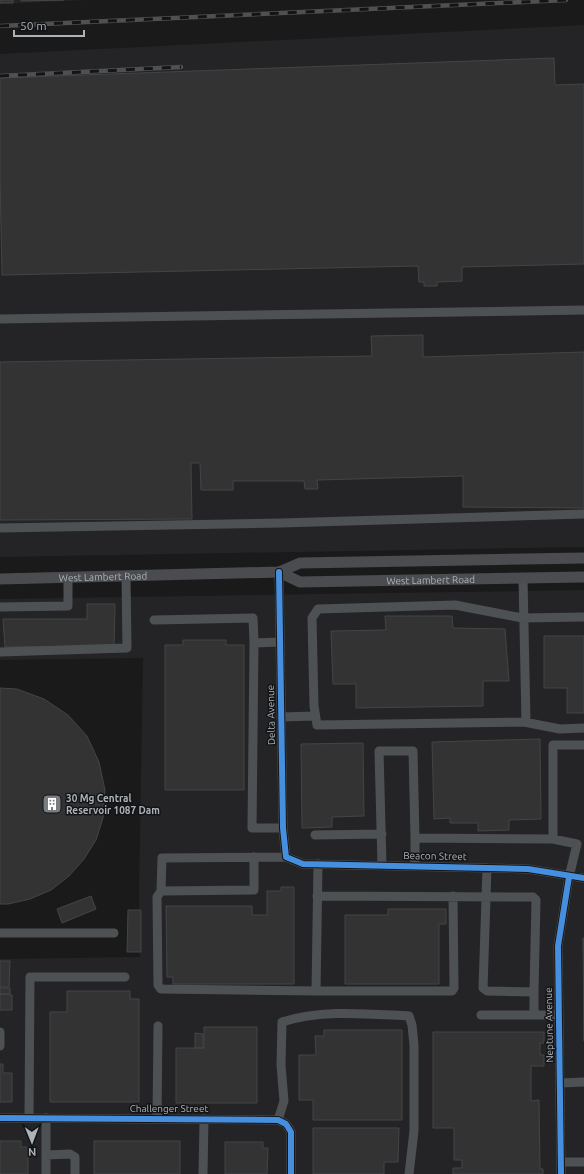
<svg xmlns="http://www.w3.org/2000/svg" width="584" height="1174" font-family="Ubuntu,sans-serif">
<rect width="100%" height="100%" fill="#1a1a1a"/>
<path fill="#242426" d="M0,0H88L0,4Z
M584,25V547L0,557V54Z
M584,590V1174H0V959L140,957L139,891L143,658L0,660V599Z"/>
<path fill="#333334" stroke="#424546" d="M0,0H13V3H0Z
M21,0H64L21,1Z
M554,58L555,85L584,84V264L462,267V281L437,282V286H424V282H419L418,266L2,275L0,176V78Z
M423,335V357L584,352V508L463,507V476L317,480L318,489H305L304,481H233V490H201L200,463H191L192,519L0,520V362L372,356L371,336Z
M87,604H115L114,646L5,647L3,619H87Z
M385,616H452L453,628L505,629L509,681H483V706L356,708V684H333L331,631L386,630Z
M544,636H584V713H567V688H544Z
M183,640H226V645H244V790H165V645H183Z
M0,688L17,689L44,699L68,715L87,736L99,762L105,790L103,818L96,840L84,859L69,876L51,890L30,899L8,904H0Z
M540,739L541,819L509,820V830L478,831V823H450V818L434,819L432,742Z
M363,743L364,816L332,817V827L302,828L301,744Z
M281,887H294V984H173V977H167L166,906H252V915H267V891H281Z
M91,896L96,909L62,923L57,909Z
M388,909H446V924H439V984H345V915H388Z
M128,910H141V952H127Z
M583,938H584V1041Z
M0,961H10L9,987H0Z
M0,988H10V994H0Z
M67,991H130V999H139V1102H50V1012H67Z
M0,994L12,995V1010H0Z
M204,1027H257V1103H176V1048H204Z
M324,1030H402V1120H313V1100H299V1055H316L315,1036H324Z
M433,1032H544V1043H540V1055H544V1066H531V1101L539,1100L540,1169H543V1174H453V1168H462V1160H454V1128H433Z
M195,1033L203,1034V1048H195Z
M0,1064H3V1073H12V1102H0Z
M313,1128H399L398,1162H384V1174H313Z
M0,1141H21V1147H28V1174H0Z
M94,1141H180V1174H94Z
M225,1142H263V1148H268L267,1174H225Z"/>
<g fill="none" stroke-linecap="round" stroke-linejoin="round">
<path stroke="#4e5153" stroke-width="9" d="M0,319L584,310
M0,528L281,523L584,514
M279,572L283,828L286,857
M523,578L526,722
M0,607L68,606V577
M584,617L522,618L455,605L318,609L312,618L314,706L317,725L524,722L560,729L584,728
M154,620L253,618L254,643L280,642
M254,643L252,828H283
M0,652L127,648L126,576
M281,717L315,716
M315,835L382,834
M553,839V745H584
M254,857V890L161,891L162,858L286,857L303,864L528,869L584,878
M382,865L379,751H413L415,838
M415,866V838L553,839L577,844L569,877L558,946L561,1174
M161,891L157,897L158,985L161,989L316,991L318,864
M317,896L533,897L536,900L534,992L487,991L483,988L487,868
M0,933H114
M316,991H452L454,988L453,896
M481,1015H559
M534,1015V992
M0,1032V1046
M560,1083L584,1082
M0,1118L278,1120L286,1124L291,1132V1174
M29,1118L30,977H125
M157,1118L158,1026
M278,1120L284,1101L281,1065L282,1022C322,1009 368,1014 409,1016L412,1025L414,1045V1131L409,1174
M46,1155L70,1154L75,1157V1174
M561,1162H584
M46,1174V1118
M203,1174L204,1119"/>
<g stroke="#4b4c4f" stroke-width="11">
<path id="s1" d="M279,572L300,582L584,577"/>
<path id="s2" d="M0,579L279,572L300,563L584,558"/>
</g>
<g stroke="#4e5051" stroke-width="4.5">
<path id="rail" d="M0,26L566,0
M0,76L181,67"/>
</g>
<use href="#rail" stroke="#141416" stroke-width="3" stroke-dasharray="9" stroke-linecap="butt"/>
<g stroke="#141416" stroke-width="8">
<path id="cycleway" d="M279,572L283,828L286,857L303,864L528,869L584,878
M0,1118L278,1120L286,1124L291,1132V1174
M561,1174L558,946L569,877"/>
</g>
<use href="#cycleway" stroke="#468fdf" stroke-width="6"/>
</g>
<defs>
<g id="building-square" transform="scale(1)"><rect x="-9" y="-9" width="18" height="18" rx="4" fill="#787d82" stroke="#141416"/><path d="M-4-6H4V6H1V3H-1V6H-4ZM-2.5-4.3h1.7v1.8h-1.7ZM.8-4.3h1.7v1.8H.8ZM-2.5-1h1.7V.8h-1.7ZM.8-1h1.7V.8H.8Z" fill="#fff"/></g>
</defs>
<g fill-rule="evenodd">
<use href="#building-square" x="52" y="804"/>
</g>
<g text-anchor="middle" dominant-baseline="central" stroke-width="3" stroke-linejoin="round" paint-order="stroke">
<g font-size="10" fill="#abb3ba" stroke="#141416">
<text stroke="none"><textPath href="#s2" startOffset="103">West Lambert Road</textPath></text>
<text stroke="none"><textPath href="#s1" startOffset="154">West Lambert Road</textPath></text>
<text transform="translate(271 715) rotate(-91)">Delta Avenue</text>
<text transform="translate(435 856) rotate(1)">Beacon Street</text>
<text transform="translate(549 1025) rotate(-91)">Neptune Avenue</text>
<text x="169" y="1108">Challenger Street</text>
</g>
<g font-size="10" font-weight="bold" fill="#abb3ba" stroke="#141416" text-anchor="start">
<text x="66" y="798">30 Mg Central<tspan x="66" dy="12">Reservoir 1087 Dam</tspan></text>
</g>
</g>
<g transform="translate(32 1142) rotate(179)" stroke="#141416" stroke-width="3" paint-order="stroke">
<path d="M0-3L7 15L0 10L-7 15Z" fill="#abb3ba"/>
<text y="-6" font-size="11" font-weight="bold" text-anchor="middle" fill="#abb3ba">N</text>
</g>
<path d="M14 30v6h70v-6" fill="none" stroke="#abb3ba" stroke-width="2"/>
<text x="20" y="30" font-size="12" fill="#abb3ba" stroke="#141416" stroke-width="3" paint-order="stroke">50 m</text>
</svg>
